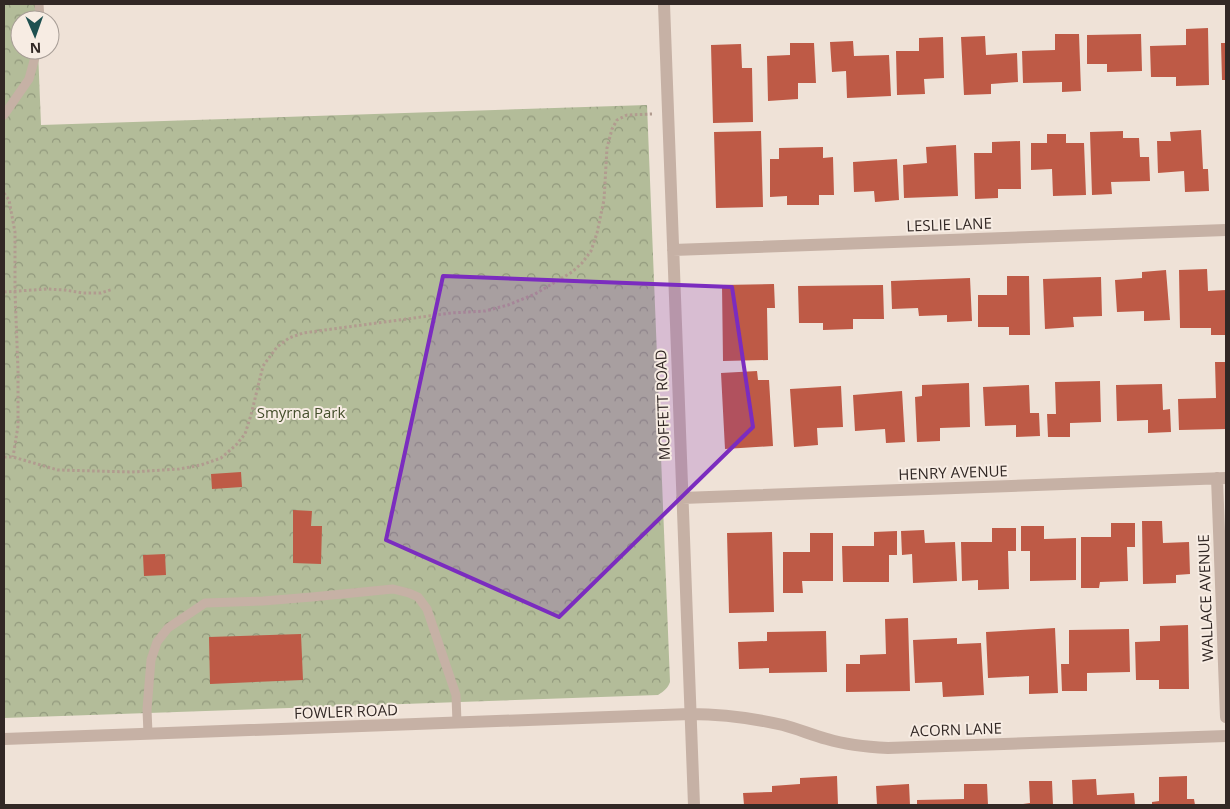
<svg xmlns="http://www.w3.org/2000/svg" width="1230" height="809" font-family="'Open Sans',sans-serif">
<defs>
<pattern id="park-crowns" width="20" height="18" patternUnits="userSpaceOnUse" patternTransform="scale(1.25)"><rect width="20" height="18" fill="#b3bc99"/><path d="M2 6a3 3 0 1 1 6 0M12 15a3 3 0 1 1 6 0" fill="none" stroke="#92997d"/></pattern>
</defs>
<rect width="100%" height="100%" fill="#efe2d7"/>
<path fill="url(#park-crowns)" d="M4,4H36L37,20H20V50H38L41,125L647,105L670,682C668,688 664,691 658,695L4,718Z"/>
<path fill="#be5a46" d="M1208,28L1209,85L1176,86V77H1151L1150,46L1186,45V29Z
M1055,34H1079L1081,91L1062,92V82L1023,83L1022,51L1055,50Z
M1141,34L1142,71L1107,72V64H1087V35Z
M985,36L986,55L1017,53L1018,82L991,84V94L964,95L961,37Z
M943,37L944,78L924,79L925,94L897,95L896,51H919V38Z
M853,41L854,56L889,55L891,96L847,98L846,71L832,72L830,42Z
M790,43H814L816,83H798V99L768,101L767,56L790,55Z
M1221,43H1226V80H1222Z
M741,44L742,68H752L753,122L713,123L711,45Z
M1201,130L1203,169H1208L1209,191L1185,192L1184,171L1158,173L1157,141H1171L1170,132Z
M761,131L763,207L716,208L714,132Z
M1123,131V138H1139L1140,157H1149L1150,181L1111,182L1112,194L1092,195L1090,132Z
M1047,134H1066V143H1084L1086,195L1053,196L1052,169L1031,170V143H1047Z
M1020,141L1021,189H998V198L975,199L974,153H992V142Z
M956,145L958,196L904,198L903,165L927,163L926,147Z
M823,147V158L833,157L834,195H819V205H787V196L770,197V159H779V148Z
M897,159L899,200L875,202L874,191L854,192L853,162Z
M1207,269L1208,291L1226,290V335H1211V328H1180L1179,270Z
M1166,270L1170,320L1144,321V311L1117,312L1115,280L1142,278V272Z
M1007,276H1029L1030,335H1009V327H978V295H1007Z
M1101,277L1102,316L1073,317L1074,327L1045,329L1043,279Z
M970,278L972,321L947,322V315L919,316L918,308L892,309L891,281Z
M774,284L775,308H767L768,360L723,361L722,285Z
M883,285L884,319H853V329L823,330V323H799L798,286Z
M1215,362H1226V429L1179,430L1178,399L1216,398Z
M757,371L758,380H769L773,446L725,449L721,373Z
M1100,381L1101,422L1070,423V437H1048L1047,414H1056L1055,382Z
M969,383L970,427L940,428V441L917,442L915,397L922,396V385Z
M1162,384L1163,410L1170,409L1171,432L1148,433V420L1117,421L1116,385Z
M1029,385L1030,413H1039L1040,436L1016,437V425L985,426L983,387Z
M841,386L843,427L817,428L818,445L794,447L790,389Z
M902,391L905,442L886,443L885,429L855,431L853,395Z
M241,472L242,487L212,489L211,474Z
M293,510L312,511L311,526H322L321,564L293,563Z
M1142,521H1162L1163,543L1189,542L1190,574L1176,575V583L1143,584Z
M1111,523H1135V547H1127L1128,581L1100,582L1099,588H1081V537H1111Z
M1021,526H1044V539L1076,538V580L1030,581V551H1021Z
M992,528H1016V551H1008L1009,589L978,590V580L962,581L961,542H992Z
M924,530L925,543L955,542L957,581L913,583L912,554L902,555L901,531Z
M897,531V555H889V582H843L842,546H874V532Z
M772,532L774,612L729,613L727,533Z
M810,533H833V581H802L803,593H783V552H810Z
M165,554L166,575L144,576L143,555Z
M908,618L910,691L846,692V664H860V655L886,654L885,619Z
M1188,625L1189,689H1159V680H1136L1135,642L1160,641V626Z
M1055,628L1058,693L1029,694V676L988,678L986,632Z
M1129,629L1130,672L1087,673V691H1062L1061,664H1069V630Z
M826,631L827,672L769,673V668L739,669L738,642L767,641V632Z
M301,634L303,680L210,684L209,637Z
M957,638V644L981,643L984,695L943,697L942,682L915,683L913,640Z
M837,776L838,805H744L743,793L772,792V786L800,784V778Z
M1187,776V799H1194L1195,805H1152V802L1159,801V777Z
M1096,779L1097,795L1134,793L1135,805H1073L1072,780Z
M1029,781H1052L1053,805H1023V804L1030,803Z
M909,784L910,805H877L876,786Z
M964,784H987L988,805H917V800L964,799Z"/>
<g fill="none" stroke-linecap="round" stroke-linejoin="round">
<path stroke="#b19b8f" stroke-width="3" stroke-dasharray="2.5 2.5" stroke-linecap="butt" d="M4,193L9,200L15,232V292L18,370V426L13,457
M4,292L47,289L65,290L83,293H101L113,289
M4,457H13L58,470L132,472L179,469L201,465L221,458L236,445L245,434L251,415L263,366L277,347L289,338L303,333L451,313L485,311L508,305L535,294L572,272L582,263L591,251L597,233L604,200L607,148L612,129L617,120L627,115L652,114"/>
<path stroke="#c6b1a5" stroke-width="9" d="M39,4L40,20
M4,115L29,79L37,50
M148,734L147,709L151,660L157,642L168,628L205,603L263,601L312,597L393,589L409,593L418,597L427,609L456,695L457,723"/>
<path stroke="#c6b1a5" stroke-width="12" d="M664,4L694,805
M673,250L1226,230
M1217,478L1226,717
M682,498L1226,478
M4,739L690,714C722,714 752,718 783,725C798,729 812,735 827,739C847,745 868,747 888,748L1226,736"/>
</g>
<path fill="#7b2cbf" fill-opacity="0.2" stroke="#7b2cbf" stroke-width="4" stroke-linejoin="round" d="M443,276L732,287L753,427L559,617L386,540Z"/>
<g text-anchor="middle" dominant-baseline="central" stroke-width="4" stroke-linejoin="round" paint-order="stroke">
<g font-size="15" fill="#322825" stroke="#f7ece3">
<text transform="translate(949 224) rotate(-2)">LESLIE LANE</text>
<text transform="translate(662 405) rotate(-92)">MOFFETT ROAD</text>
<text transform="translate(953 472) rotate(-2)">HENRY AVENUE</text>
<text transform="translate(1205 598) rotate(-92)">WALLACE AVENUE</text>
<text transform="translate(346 711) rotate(-2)">FOWLER ROAD</text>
<text transform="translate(956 729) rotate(-2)">ACORN LANE</text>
</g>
<g font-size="15" fill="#444e2b" stroke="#f7ece3">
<text x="301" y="412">Smyrna Park</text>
</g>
</g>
<rect width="1230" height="809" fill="none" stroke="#322825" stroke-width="10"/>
<g transform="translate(35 35) rotate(178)"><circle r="24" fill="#f7ece3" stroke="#a89e97"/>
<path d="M0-4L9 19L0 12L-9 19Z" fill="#1e5050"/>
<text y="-8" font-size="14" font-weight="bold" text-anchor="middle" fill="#322825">N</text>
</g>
</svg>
